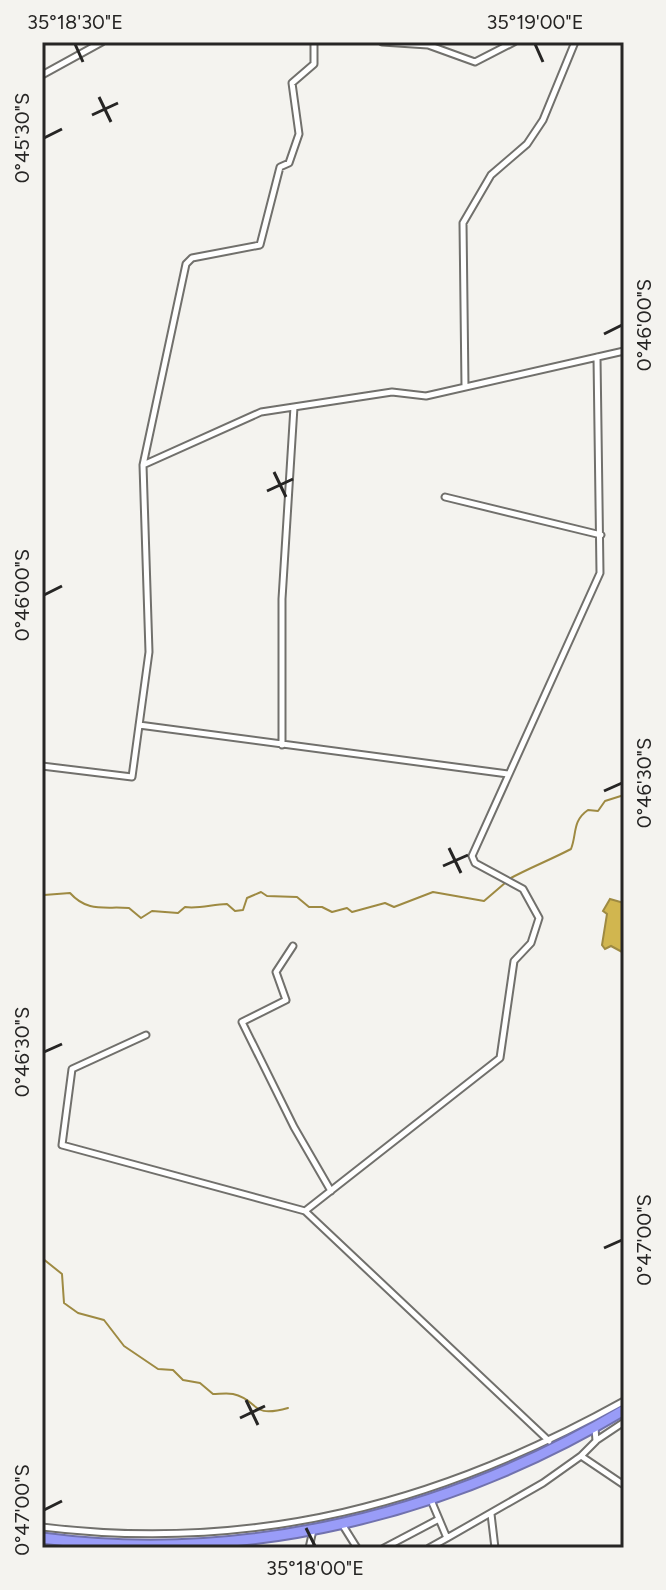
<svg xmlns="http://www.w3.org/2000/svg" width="666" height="1590" font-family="Figtree,sans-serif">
<rect width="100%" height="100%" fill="#f4f3ef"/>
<path fill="#d1b64f" stroke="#9e8a42" stroke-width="2" d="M610,899L624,903V953L611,946L605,949L602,945L607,914L603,911Z"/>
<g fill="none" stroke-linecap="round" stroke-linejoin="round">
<path stroke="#9e8a42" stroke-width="2" d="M509,879C529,868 550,860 571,849C577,834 572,821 588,810L598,811L605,801L624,795
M42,903L44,895L70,893C88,913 105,906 129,908L141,918L152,911L178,913L185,907C200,909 213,904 227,904L235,911L243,910L247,898L261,892L267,896L297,897L309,907H322L332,912L347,908L352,912L385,903L394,907L433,892L484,901L505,883
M42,1258L62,1274L64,1303L78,1313L104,1320L124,1346L158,1369L173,1370L183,1380L200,1383L213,1394C219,1394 227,1393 233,1394C260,1400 249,1419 288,1408"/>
<g stroke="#71706c" stroke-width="9">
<path id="minor" d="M382,42L428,45L475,62L514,42
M42,75L102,42
M465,386L463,223L491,175L527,144L543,120L575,42
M143,465L186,264L192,258L260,245L280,167L289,163L299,134L292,83L314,64V42
M445,497L601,535
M139,725L508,774
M282,745V599L294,407
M42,766L132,777L149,652L143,465L261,412L392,392L426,396L624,351
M293,946L276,972L286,1000L242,1022L294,1127L331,1191
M146,1035L72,1069L62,1145L305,1211L549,1441
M305,1211L500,1058L514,961L531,943L539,918L523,889L475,863L472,856L600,573L597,357
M595,1428L596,1441L581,1456L624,1485
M597,1440L624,1422
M491,1514L495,1548
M342,1524L357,1548
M42,1527C254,1553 439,1504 624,1401
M447,1538L543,1483L581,1456
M309,1548L313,1530
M384,1548L439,1519
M429,1548L447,1538L431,1500"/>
</g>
<g stroke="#7172ae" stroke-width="13">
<path id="highway" d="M42,1538C244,1565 450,1514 624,1410"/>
</g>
<use href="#minor" stroke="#fff" stroke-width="5"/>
<use href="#highway" stroke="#999cf8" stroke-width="9"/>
</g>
<path fill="none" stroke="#262524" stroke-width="3" d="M75,44L83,62M535,44L543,62M99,97L111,122M92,115L118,103M44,138L62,129M604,334L622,325M274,472L286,497M267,491L293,479M44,595L62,586M604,791L622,783M449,848L461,873M443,866L468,855M44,1052L62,1044M604,1248L622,1240M246,1400L258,1425M240,1418L265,1406M44,1510L62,1501M306,1528L315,1546"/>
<rect width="666" height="1590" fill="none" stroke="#f4f3ef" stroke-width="88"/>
<rect x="44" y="44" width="578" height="1502" fill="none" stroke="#262524" stroke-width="3"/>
<g font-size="20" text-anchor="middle" fill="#262524">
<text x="75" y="29">35°18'30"E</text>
<text x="535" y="29">35°19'00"E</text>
<text transform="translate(22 138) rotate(-90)" y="7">0°45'30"S</text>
<text transform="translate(644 325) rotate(-90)" y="7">0°46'00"S</text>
<text transform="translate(22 595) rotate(-90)" y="7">0°46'00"S</text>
<text transform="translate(644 783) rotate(-90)" y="7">0°46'30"S</text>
<text transform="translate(22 1052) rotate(-90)" y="7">0°46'30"S</text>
<text transform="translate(644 1240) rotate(-90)" y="7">0°47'00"S</text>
<text transform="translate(22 1510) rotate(-90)" y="7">0°47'00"S</text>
<text x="315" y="1575">35°18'00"E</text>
</g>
</svg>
